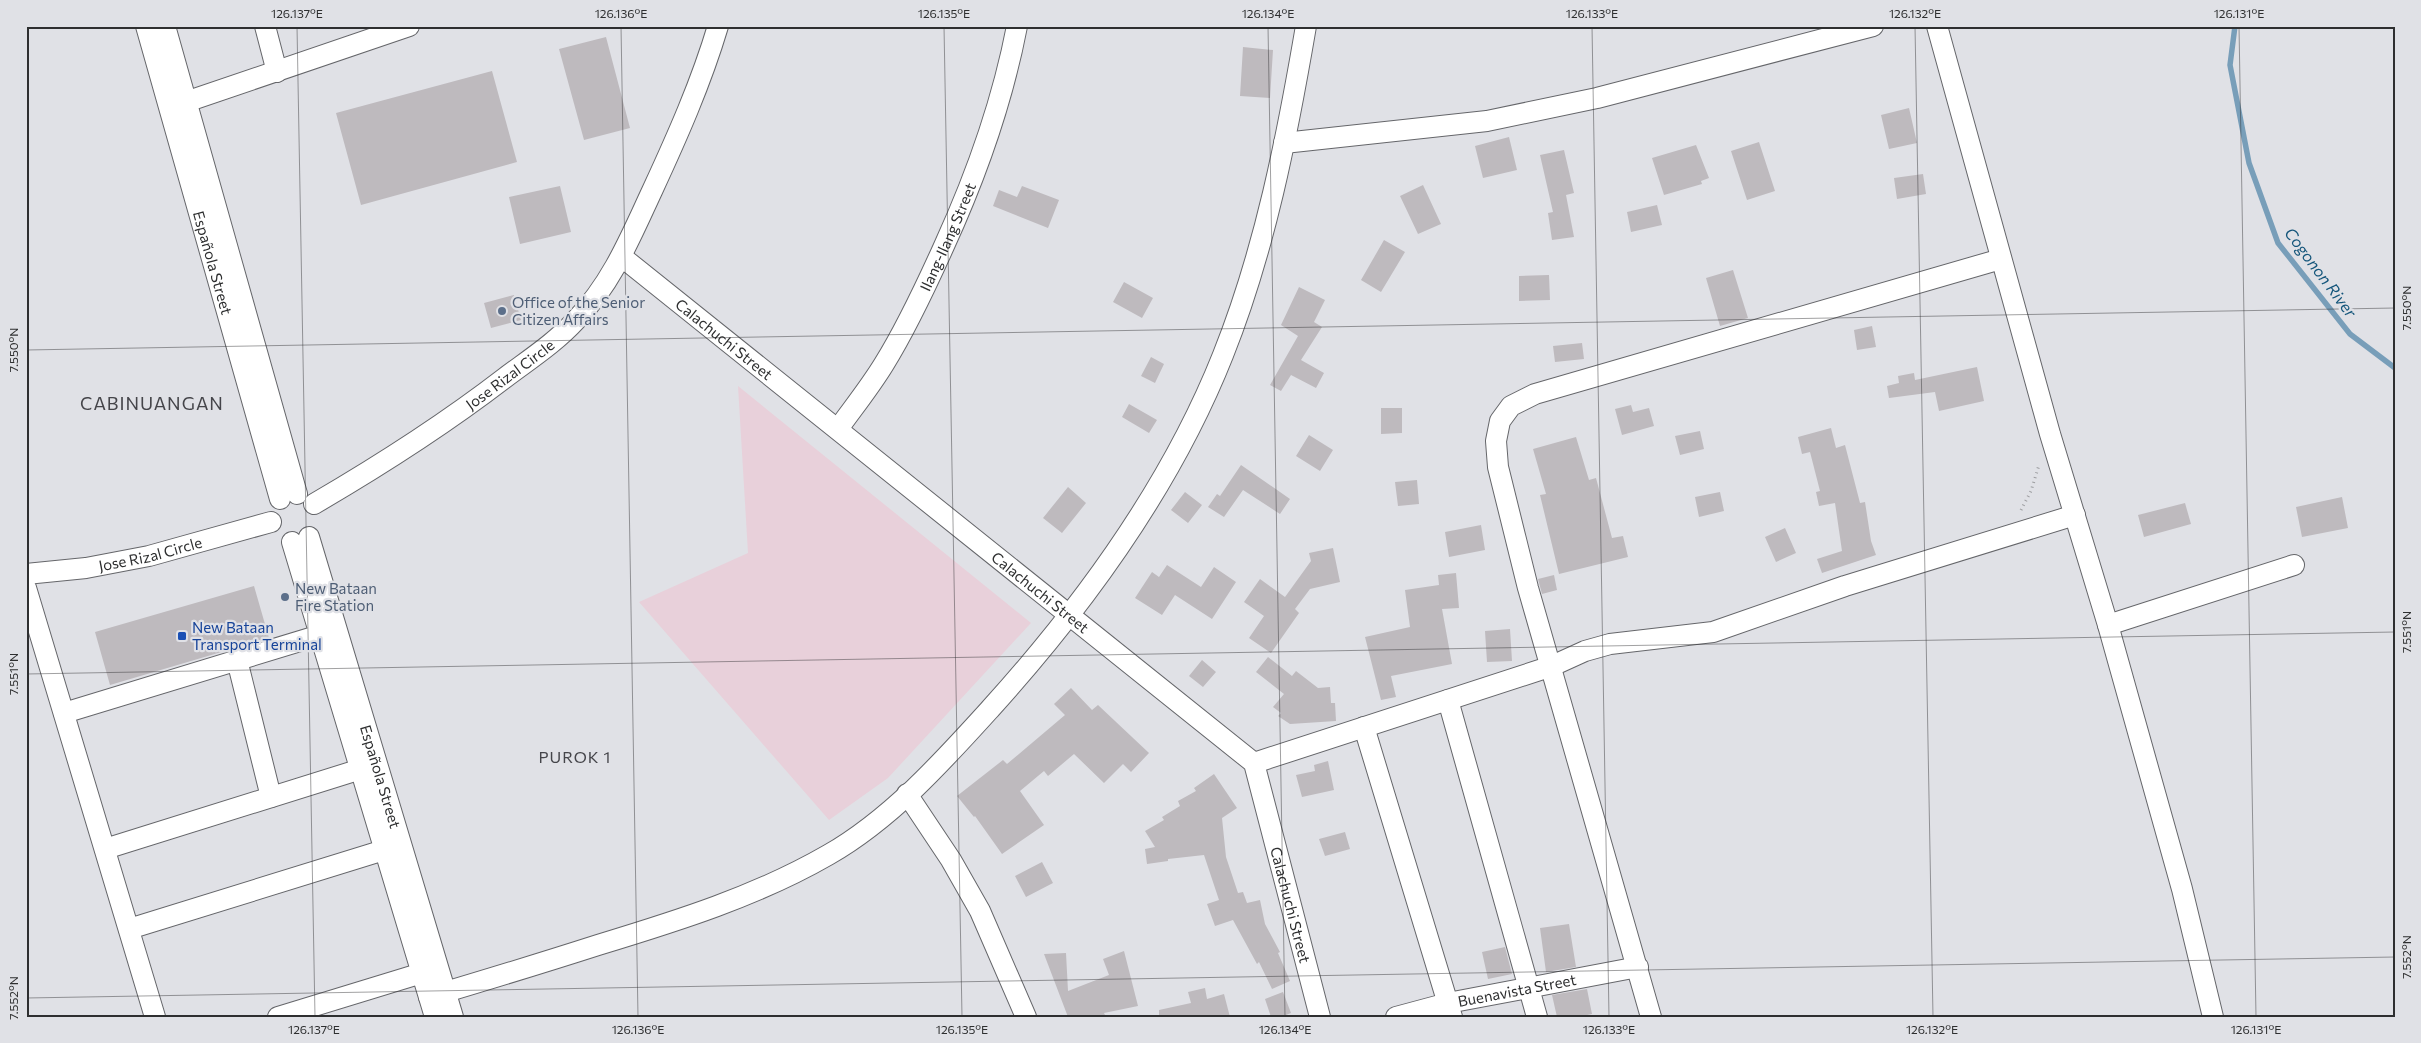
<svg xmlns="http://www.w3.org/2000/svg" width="2421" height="1043" font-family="Commissioner,sans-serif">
<rect width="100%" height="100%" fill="#e0e1e6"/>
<path fill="#e8d0da" d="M738,386L1031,623L888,778L829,820L639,602L748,553Z"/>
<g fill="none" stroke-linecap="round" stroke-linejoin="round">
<path stroke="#789eb9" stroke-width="5.5" d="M2235,26L2230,65L2249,163L2278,243L2350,334L2395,368"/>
</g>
<path fill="#bebabe" d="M606,37L630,128L584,140L559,49Z
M1243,47L1273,50L1270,98L1240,96Z
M492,71L517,162L361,205L336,113Z
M1909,108L1917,143L1889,149L1881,115Z
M1509,137L1517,170L1483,178L1475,146Z
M1759,142L1775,191L1747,200L1731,151Z
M1696,145L1709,178L1701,181L1702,184L1664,195L1652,158Z
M1564,150L1574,193L1566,195L1574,237L1552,240L1548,213L1553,212L1540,155Z
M1923,174L1926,194L1897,199L1894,178Z
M1423,185L1441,224L1418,234L1400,196Z
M560,186L571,232L520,244L509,197Z
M1022,186L1059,200L1048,228L993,206L999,190L1017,197Z
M1657,205L1662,225L1631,232L1627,212Z
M1384,240L1405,252L1381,292L1361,280Z
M1733,270L1748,318L1720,326L1706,278Z
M1549,275L1550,300L1519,301V276Z
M1124,282L1153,298L1142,318L1113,302Z
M1299,287L1325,300L1314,322L1322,327L1301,360L1324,373L1316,388L1291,375L1281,391L1270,385L1298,336L1281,325Z
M514,295L521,320L491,328L484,303Z
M1872,326L1876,347L1857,350L1854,330Z
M1582,343L1584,359L1555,362L1553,346Z
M1151,357L1164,364L1155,383L1141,376Z
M1977,367L1984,401L1939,411L1935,392L1889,398L1887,386L1899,383L1898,376L1914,373L1915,380Z
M1129,404L1157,420L1149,433L1122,417Z
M1631,405L1633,412L1649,408L1654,426L1622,435L1615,409Z
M1381,408H1402V433L1381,434Z
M1831,428L1836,448L1845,445L1860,503L1865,502L1871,541L1876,555L1822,573L1817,559L1842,551L1835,503L1819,506L1816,492L1820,491L1810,452L1802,454L1798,437Z
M1700,431L1704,449L1680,455L1675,436Z
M1309,435L1333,450L1320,471L1296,456Z
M1576,437L1589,480L1596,478L1612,538L1623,536L1628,557L1559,574L1540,495L1546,494L1533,449Z
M1241,465L1290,499L1280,514L1243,490L1224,517L1208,507L1217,494L1220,496Z
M1417,480L1419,504L1398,506L1395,482Z
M1068,487L1086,503L1062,533L1043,518Z
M1185,492L1202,505L1188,523L1171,510Z
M1720,492L1724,511L1699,517L1695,497Z
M2342,497L2348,528L2302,537L2296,507Z
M2185,503L2191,524L2144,537L2138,515Z
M1481,525L1485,550L1449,557L1445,532Z
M1785,528L1796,553L1776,562L1765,537Z
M1333,548L1340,582L1310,589L1295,609L1299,613L1271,653L1249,638L1264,616L1244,602L1260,579L1285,597L1311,561L1309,553Z
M1167,565L1201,587L1214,567L1236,582L1212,619L1175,595L1162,615L1135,598L1152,572L1159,577Z
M1456,573L1459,608L1442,609L1452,664L1391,676L1396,697L1381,700L1365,637L1410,627L1405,590L1439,585L1438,575Z
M1554,575L1557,590L1542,594L1538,579Z
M254,586L269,638L110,685L95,632Z
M1510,629L1512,661L1487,662L1485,631Z
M1268,657L1292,676L1296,671L1318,688L1330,687L1331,703H1335L1336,721L1290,724L1278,716L1281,713L1273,707L1284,694L1256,672Z
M1202,660L1216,672L1203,687L1189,676Z
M1071,688L1092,710L1098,705L1149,753L1131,772L1123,764L1104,783L1074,754L1048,776L1044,771L1020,791L1044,825L1002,854L975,816L974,817L957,796L1003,760L1007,764L1065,715L1054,704Z
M1328,761L1334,790L1302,797L1296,775L1315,771L1314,765Z
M1214,774L1237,808L1222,818L1226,857L1238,893L1243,892L1247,903L1260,900L1265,924L1280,952L1278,953L1290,981L1272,989L1259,962L1257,964L1233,920L1215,926L1207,904L1219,900L1204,855L1168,859V861L1147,864L1145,849L1155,847L1145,831L1164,820L1162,817L1180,806L1178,801L1196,791L1194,788Z
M1345,832L1350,849L1325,856L1319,839Z
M1042,862L1053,883L1026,897L1015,876Z
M1569,924L1576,967L1546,972L1540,928Z
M1505,947L1512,974L1488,979L1482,952Z
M1124,951L1138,1006L1104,1013L1106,1017H1068L1044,954L1066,953L1068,991L1109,975L1103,959Z
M1205,988L1207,999L1224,994L1230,1017H1159V1010L1191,1003L1188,992Z
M1587,989L1592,1014L1578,1017H1557L1552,995Z
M1283,992L1291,1013L1281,1017H1271L1265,999Z"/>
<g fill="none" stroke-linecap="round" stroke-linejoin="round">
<g stroke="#65666a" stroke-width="22">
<g id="minor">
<path id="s1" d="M146,26L280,499"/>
<path d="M165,26L297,494"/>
<path d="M265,26L277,72"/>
<path d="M1937,26L2050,434L2108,625L2182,889L2213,1017"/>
<path d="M174,106L409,26"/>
<path d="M1284,143L1487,121L1597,98L1873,26"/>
<path id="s2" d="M622,257L1254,763L1320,1017"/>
<path id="s3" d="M838,429C853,408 870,387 884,364C907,327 926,286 944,246C977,174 1002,104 1017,26"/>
<path id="s4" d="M314,504C381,465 445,424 506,377C530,359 556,342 576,320C612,283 631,236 652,191C677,137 701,83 718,26"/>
<path id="s5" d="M309,537L453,1017"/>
<path d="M292,542L435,1017"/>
<path id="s6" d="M26,574L86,568L149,556L271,522"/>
<path d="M26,588L155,1017"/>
<path d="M2108,625L2294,565"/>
<path d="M237,660L271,797"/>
<path d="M1448,700L1537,1017"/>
<path d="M64,713L320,635"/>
<path d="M1364,727L1452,1017"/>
<path d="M1254,763L1552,666L1585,651L1610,644L1713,632L1845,586L2075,515"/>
<path d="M907,794L951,860L980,911L1026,1017"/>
<path d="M105,849L361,769"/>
<path d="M129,929L397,846"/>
<path d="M429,997C486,980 542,963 598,945C677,921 757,896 828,855C891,819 943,761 991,708C1085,604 1171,486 1223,355C1265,250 1287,137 1306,26"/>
<path d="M278,1017L435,969"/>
<path id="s7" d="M1396,1017L1448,1003L1638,967"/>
<path d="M1651,1017L1528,588L1498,467L1496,441L1500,421L1511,406L1535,394L2001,259"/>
</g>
</g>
<path stroke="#9d9ea1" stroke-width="3" stroke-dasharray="1 4" stroke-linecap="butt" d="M2021,510L2031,491L2039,465"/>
<use href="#minor" stroke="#fff" stroke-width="20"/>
</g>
<path fill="none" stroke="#2e2f30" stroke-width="1" stroke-opacity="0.45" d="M297,26L315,1017M621,26L638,1017M944,26L962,1017M1268,26L1285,1017M1592,26L1609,1017M1915,26L1933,1017M2239,26L2256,1017M26,350L2395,308M26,674L2395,632M26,998L2395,957"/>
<g fill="#5c6f8a" stroke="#e0e1e6" stroke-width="2">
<circle cx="502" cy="311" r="5"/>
<circle cx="285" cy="597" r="5"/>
</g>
<rect fill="#1a4fb4" stroke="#e0e1e6" stroke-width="2" x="177" y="631" width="10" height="10" rx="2.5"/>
<g text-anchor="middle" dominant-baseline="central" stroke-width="4.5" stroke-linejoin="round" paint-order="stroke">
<g font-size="15" fill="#2e2f30" stroke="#e0e1e6">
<text stroke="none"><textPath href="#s3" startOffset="222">Ilang-Ilang Street</textPath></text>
<text stroke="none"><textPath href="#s1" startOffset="246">Española Street</textPath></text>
<text stroke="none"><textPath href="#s2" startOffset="131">Calachuchi Street</textPath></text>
<text stroke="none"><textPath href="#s4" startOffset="235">Jose Rizal Circle</textPath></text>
<text stroke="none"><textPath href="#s6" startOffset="126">Jose Rizal Circle</textPath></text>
<text stroke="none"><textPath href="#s2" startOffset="536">Calachuchi Street</textPath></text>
<text stroke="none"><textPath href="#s5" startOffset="250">Española Street</textPath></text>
<text stroke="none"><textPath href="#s2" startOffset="956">Calachuchi Street</textPath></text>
<text stroke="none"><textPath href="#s7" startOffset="124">Buenavista Street</textPath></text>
</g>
<g font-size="15" fill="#4e5e75" stroke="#e0e1e6" text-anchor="start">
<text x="512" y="302">Office of the Senior<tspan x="512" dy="17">Citizen Affairs</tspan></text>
<text x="295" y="588">New Bataan<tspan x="295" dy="17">Fire Station</tspan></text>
</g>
<g font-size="15" fill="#164399" stroke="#e0e1e6" text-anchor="start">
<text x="192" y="627">New Bataan<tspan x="192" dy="17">Transport Terminal</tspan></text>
</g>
<g font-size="16" font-style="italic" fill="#15567b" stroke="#e0e1e6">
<text transform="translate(2321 272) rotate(53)">Cogonon River</text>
</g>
<g font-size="16" letter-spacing="1" fill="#45454a" stroke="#e0e1e6">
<text x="575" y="756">PUROK 1</text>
</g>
<g font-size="18" letter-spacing="1" fill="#45454a" stroke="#e0e1e6">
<text x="152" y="403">CABINUANGAN</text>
</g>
</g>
<rect width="2421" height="1043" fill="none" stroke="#e0e1e6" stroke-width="55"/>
<rect x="28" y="28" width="2366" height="988" fill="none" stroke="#2e2f30" stroke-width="2"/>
<g font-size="12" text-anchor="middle" fill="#2e2f30">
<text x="297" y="18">126.137°E</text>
<text x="621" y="18">126.136°E</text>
<text x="944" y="18">126.135°E</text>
<text x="1268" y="18">126.134°E</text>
<text x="1592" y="18">126.133°E</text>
<text x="1915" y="18">126.132°E</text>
<text x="2239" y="18">126.131°E</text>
<text transform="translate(2407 308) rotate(-90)" y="4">7.550°N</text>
<text transform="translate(14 350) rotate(-90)" y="4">7.550°N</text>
<text transform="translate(2407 632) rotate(-90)" y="4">7.551°N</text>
<text transform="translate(14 674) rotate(-90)" y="4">7.551°N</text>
<text transform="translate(2407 957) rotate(-90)" y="4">7.552°N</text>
<text transform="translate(14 998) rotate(-90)" y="4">7.552°N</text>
<text x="314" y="1034">126.137°E</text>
<text x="638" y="1034">126.136°E</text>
<text x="962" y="1034">126.135°E</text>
<text x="1285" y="1034">126.134°E</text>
<text x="1609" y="1034">126.133°E</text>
<text x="1932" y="1034">126.132°E</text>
<text x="2256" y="1034">126.131°E</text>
</g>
</svg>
